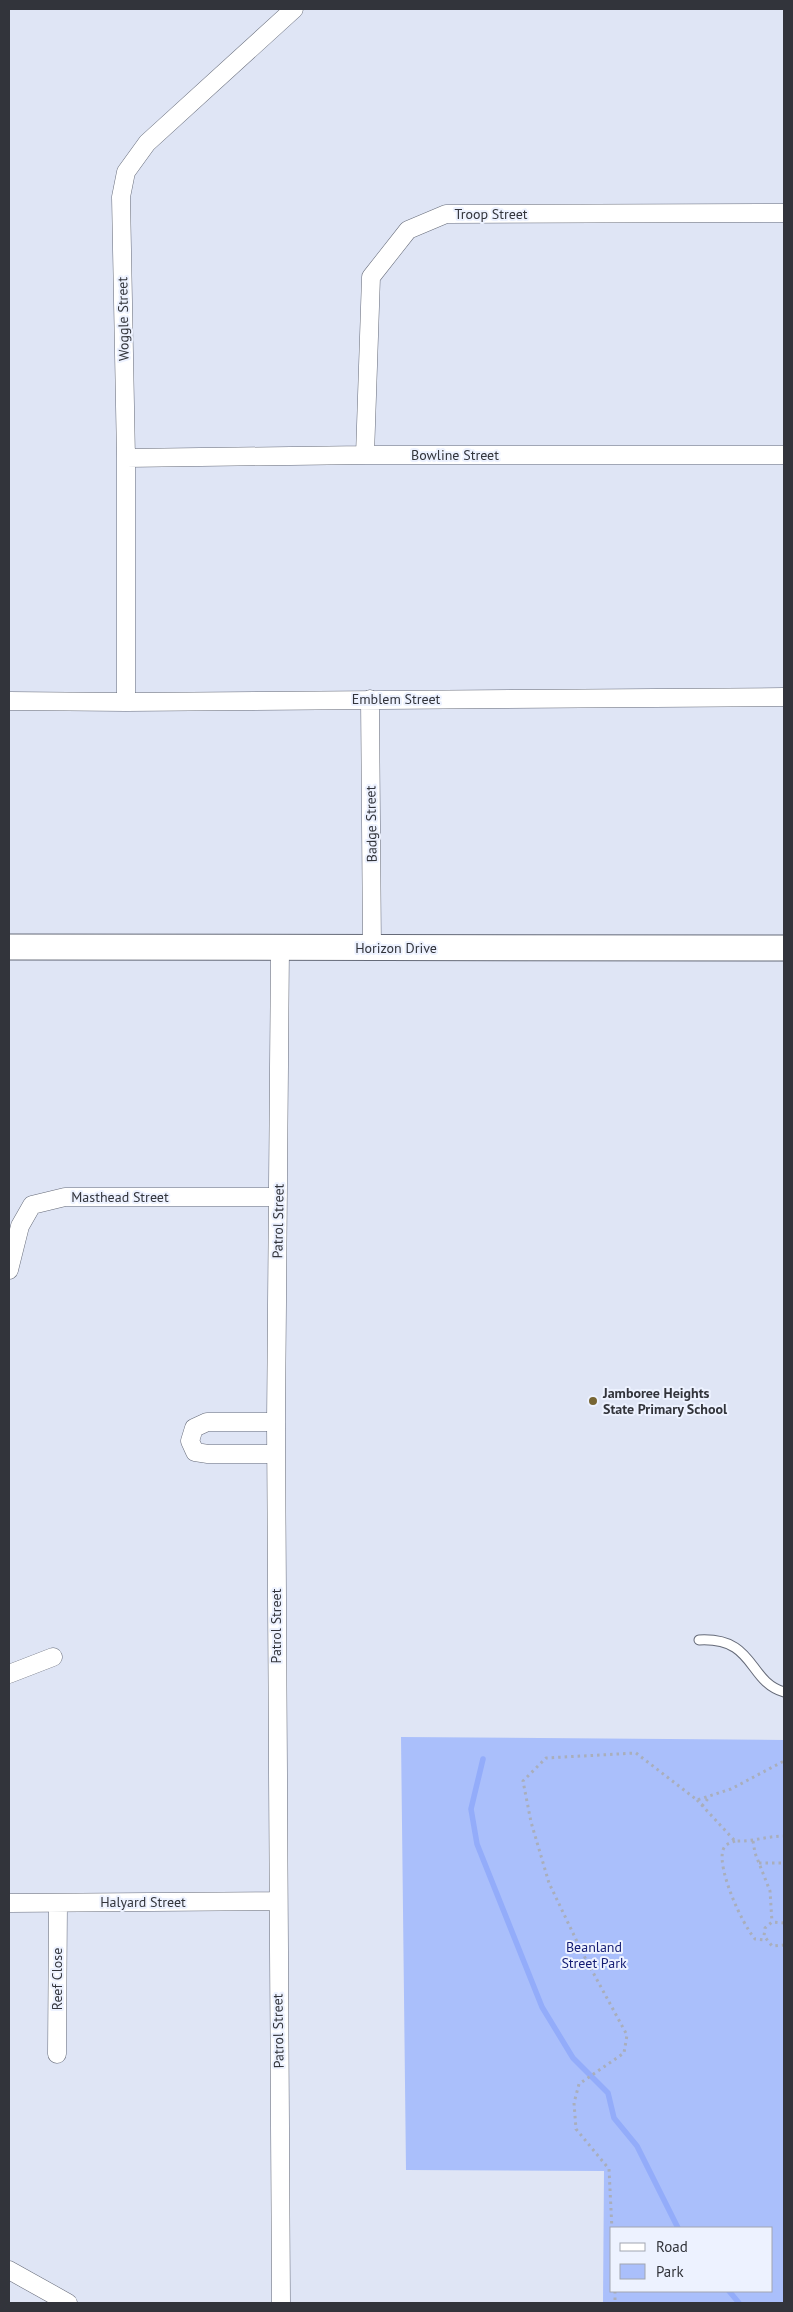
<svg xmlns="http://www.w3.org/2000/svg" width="793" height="2312" font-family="'PT Sans',sans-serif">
<rect width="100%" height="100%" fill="#dfe5f5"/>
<path fill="#aabffb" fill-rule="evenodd" d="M401,1737L784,1740V2303H603L604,2171L406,2170ZM612,2228H772V2291H612Z"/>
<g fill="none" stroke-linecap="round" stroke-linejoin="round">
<path stroke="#93acfa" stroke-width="5.5" d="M483,1759L471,1809L477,1844L542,2007L573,2058L608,2093L614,2118L637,2146L678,2228
M729,2291L739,2303"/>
<g stroke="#656a78" stroke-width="11">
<path id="lane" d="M699,1640C756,1637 747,1681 784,1692"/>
</g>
<g stroke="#656a78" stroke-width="19">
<path id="street" d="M365,455L371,277L408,230L446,214L784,213
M126,458L365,455H784
M370,699L372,948
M9,701L126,702L784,697
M126,702V458L121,197L126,172L147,143L294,9
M280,948L276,1422L281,2303
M9,1270L20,1226L32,1205L65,1197H278
M276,1422H207L194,1428L190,1441L195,1452L208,1454H276
M9,1674L53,1657
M9,1903L277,1901
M57,2054L58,1903
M9,2270L68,2303"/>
</g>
<g stroke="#656a78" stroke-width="27">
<path id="secondary" d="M9,947L784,948"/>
</g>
<path stroke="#a9aebb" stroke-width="3" stroke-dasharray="2.5 4" stroke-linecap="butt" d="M697,1800L735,1841C752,1842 767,1836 784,1836
M702,1806L710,1796
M735,1841C730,1843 725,1844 723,1850C717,1869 742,1924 755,1939L765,1940
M753,1841L755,1853L770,1891L772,1922
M759,1863H784
M784,1923L772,1922L765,1928L764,1936L772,1946L784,1945
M612,2230L609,2169L576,2129L574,2103L579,2084L624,2053L627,2035L583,1954L549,1883L531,1822L523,1781L546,1758L636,1753L697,1800L731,1789L784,1761
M615,2291V2303"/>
<use href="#lane" stroke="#fff" stroke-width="9"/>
<use href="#street" stroke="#fff" stroke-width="18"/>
<use href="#secondary" stroke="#fff" stroke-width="25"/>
</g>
<circle fill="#776533" stroke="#edf2ff" stroke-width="2" cx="593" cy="1401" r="5"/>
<g text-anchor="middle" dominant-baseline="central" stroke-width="4" stroke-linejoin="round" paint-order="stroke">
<g font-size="14" fill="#32343b" stroke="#edf2ff">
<text x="491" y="214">Troop Street</text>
<text transform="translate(123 319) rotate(-91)">Woggle Street</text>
<text x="455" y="455">Bowline Street</text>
<text x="396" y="699">Emblem Street</text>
<text transform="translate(371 824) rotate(-91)">Badge Street</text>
<text x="396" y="948">Horizon Drive</text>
<text x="120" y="1197">Masthead Street</text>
<text transform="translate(278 1221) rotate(-89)">Patrol Street</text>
<text transform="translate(276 1626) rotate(-90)">Patrol Street</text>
<text x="143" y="1902">Halyard Street</text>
<text transform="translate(57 1979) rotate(-90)">Reef Close</text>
<text transform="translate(278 2031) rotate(-91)">Patrol Street</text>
</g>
<g font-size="14" font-weight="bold" fill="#32343b" stroke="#edf2ff" text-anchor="start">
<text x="603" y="1393">Jamboree Heights<tspan x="603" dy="16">State Primary School</tspan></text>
</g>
<g font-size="14" fill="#151d74" stroke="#edf2ff">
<text x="594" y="1947">Beanland<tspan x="594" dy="16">Street Park</tspan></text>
</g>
</g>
<rect width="793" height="2312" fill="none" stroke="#32343b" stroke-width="20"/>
<rect x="610" y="2227" width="162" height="65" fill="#edf2ff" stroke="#a2a6b1"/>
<rect x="620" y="2243" width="25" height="8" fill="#ffffff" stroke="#a2a6b1"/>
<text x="656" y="2252" font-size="15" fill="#32343b">Road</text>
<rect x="620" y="2264" width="25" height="15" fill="#aabffb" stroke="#a2a6b1"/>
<text x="656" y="2277" font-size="15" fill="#32343b">Park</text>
</svg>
